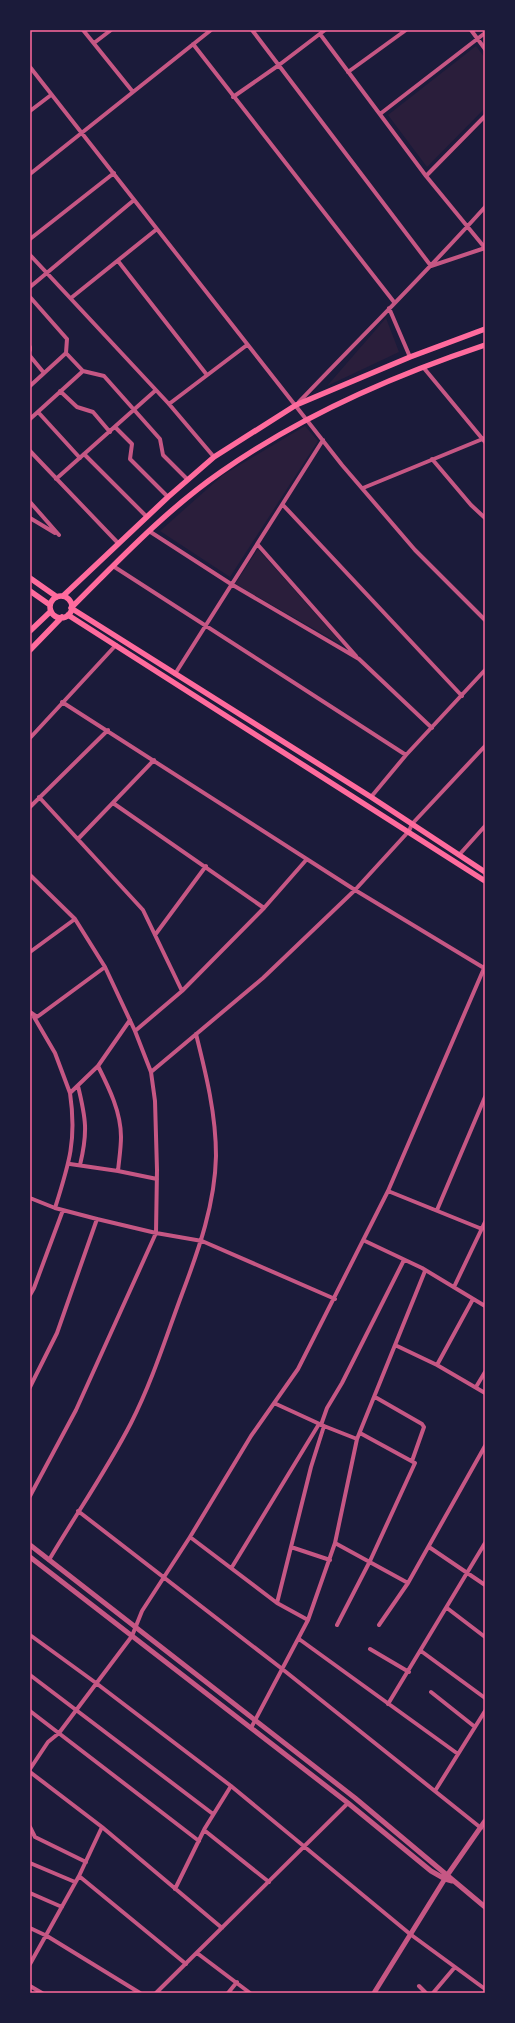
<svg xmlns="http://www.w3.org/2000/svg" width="515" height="2023" font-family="'Public Sans',sans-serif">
<rect width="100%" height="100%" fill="#1b1b3a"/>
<path fill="#2a1e3b" d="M476,46L485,58V108L427,167L388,115Z
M386,318L399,352L327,386Z
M305,426L318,441L230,577L160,531L223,475Z
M258,549L344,646L235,584Z"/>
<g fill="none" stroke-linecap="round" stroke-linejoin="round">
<path stroke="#c65784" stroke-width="4" d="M83,30L133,92
M252,30L431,266L485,248
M471,30L485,49
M320,34L426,176L485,248
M94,43L111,30
M193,44L394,302
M30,67L342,465L415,550L485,620
M348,72L406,30
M233,97L279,65L325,30
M30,111L51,95
M380,114L485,33
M30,174L211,30
M426,176L485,116
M30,239L114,173
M30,255L169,404L214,457
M118,261L207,375
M30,287L134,200
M30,297L67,339L66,353L30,386
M71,298L157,229
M389,308L410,357
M30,347V350
M66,353L83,371L104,376L160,439L163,455L187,479
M30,356L44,373
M423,367L485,442
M60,391L77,407L93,412L110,432
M299,402C361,337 425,274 485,207
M169,404L247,345
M38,412L80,458
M30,419L83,371
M115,427L132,444L130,459L168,497
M30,451L118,543
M84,454L147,517
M432,459L471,505L485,518
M56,479L156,390
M363,488L485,438
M30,502L59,535
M283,505L462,696
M30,518L55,533
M149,531L231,584L359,659L432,728
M258,545L356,656
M113,566L406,755
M175,674L323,440
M62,702L355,890L484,968
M30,738L116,645
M39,797L143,910L182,991
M371,797L406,755L485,670
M113,803L264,908
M30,807L108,730
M78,839L154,760
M459,855L485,826
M30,875L75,919L105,967L135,1031L151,1072L155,1101L157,1170L156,1233L76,1410L30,1496
M155,935L206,866
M30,952L75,919
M30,1012L37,1017L105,967
M34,1017L55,1053L70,1093
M135,1031L182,991L264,908L307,859
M98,1066C109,1088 121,1112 121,1137C121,1148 119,1160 118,1171
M151,1072L263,978L355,890L409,831L412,824L485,746
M78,1086C86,1119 88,1132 80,1165
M70,1164L118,1171L157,1179
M388,1191L482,1229
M30,1198L55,1208L97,1219L156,1233L202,1241L335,1299
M55,1208C69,1164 77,1140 70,1093L98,1066L130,1020
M437,1210L485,1097
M365,1241L422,1268L485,1306
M454,1287L485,1222
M30,1295L34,1288L63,1210
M395,1345L437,1365L485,1393
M437,1365L473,1299
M30,1387L57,1333L97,1219
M476,1387L485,1372
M375,1397L422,1424L424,1427L412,1461
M274,1403L324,1426L357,1439
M321,1425L327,1408L342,1383L404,1260
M78,1511L281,1668L481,1828
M190,1537L277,1603L308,1620
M335,1543L408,1583
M291,1547L330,1560
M429,1547L485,1585
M49,1560C76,1514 107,1470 131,1423C152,1382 166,1337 182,1294C199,1249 215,1204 216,1156C216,1114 206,1074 196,1034
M232,1567L319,1424
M277,1603L311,1467L324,1426
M447,1608L485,1637
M337,1625L370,1561L415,1463L360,1433
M379,1625L408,1583L485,1446
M30,1635L96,1683L231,1786L410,1934L485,1989
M299,1639L458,1754
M370,1649L409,1672
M421,1651L485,1698
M30,1675L213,1814
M431,1692L475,1727
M388,1704L485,1543
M30,1711L199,1841
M251,1728L308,1620L335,1543L357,1439L425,1271
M30,1769L48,1742L59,1733L132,1636L142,1611L190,1537L251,1436L298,1369L388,1191L485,966
M30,1772L102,1827L222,1928
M435,1791L485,1711
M30,1827L35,1837L86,1862
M102,1827L79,1876L186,1964
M204,1830L269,1882
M30,1863L75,1882
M175,1889L205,1828L231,1786
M30,1893L62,1907
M30,1928L47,1936L140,1993
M197,1953L250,1993
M30,1964L79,1876
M30,1986L42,1993
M419,1986L426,1993
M156,1993L348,1803
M228,1993L237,1982
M433,1993L455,1967"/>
<path stroke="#c65784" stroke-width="5" d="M30,1545L355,1798L485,1907
M30,1557L348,1803L431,1871L445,1879L452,1881
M374,1993L446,1877L485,1821"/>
<path stroke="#ff6b9d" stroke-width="5.5" d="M485,345C392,376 302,415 221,472C166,510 119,560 71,608L371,797L485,872
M30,578L57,597
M30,591L50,605
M63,596L168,497L214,457L296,405L410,357L485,329
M50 607a11 11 0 1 1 22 0a11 11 0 1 1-22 0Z
M68,615L485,881
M30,631L51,611
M30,650L62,617"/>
</g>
<rect width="515" height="2023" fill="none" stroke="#1b1b3a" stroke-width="62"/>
<rect x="31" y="31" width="453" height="1961" fill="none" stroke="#ff6b9d" stroke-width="1.5"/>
</svg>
